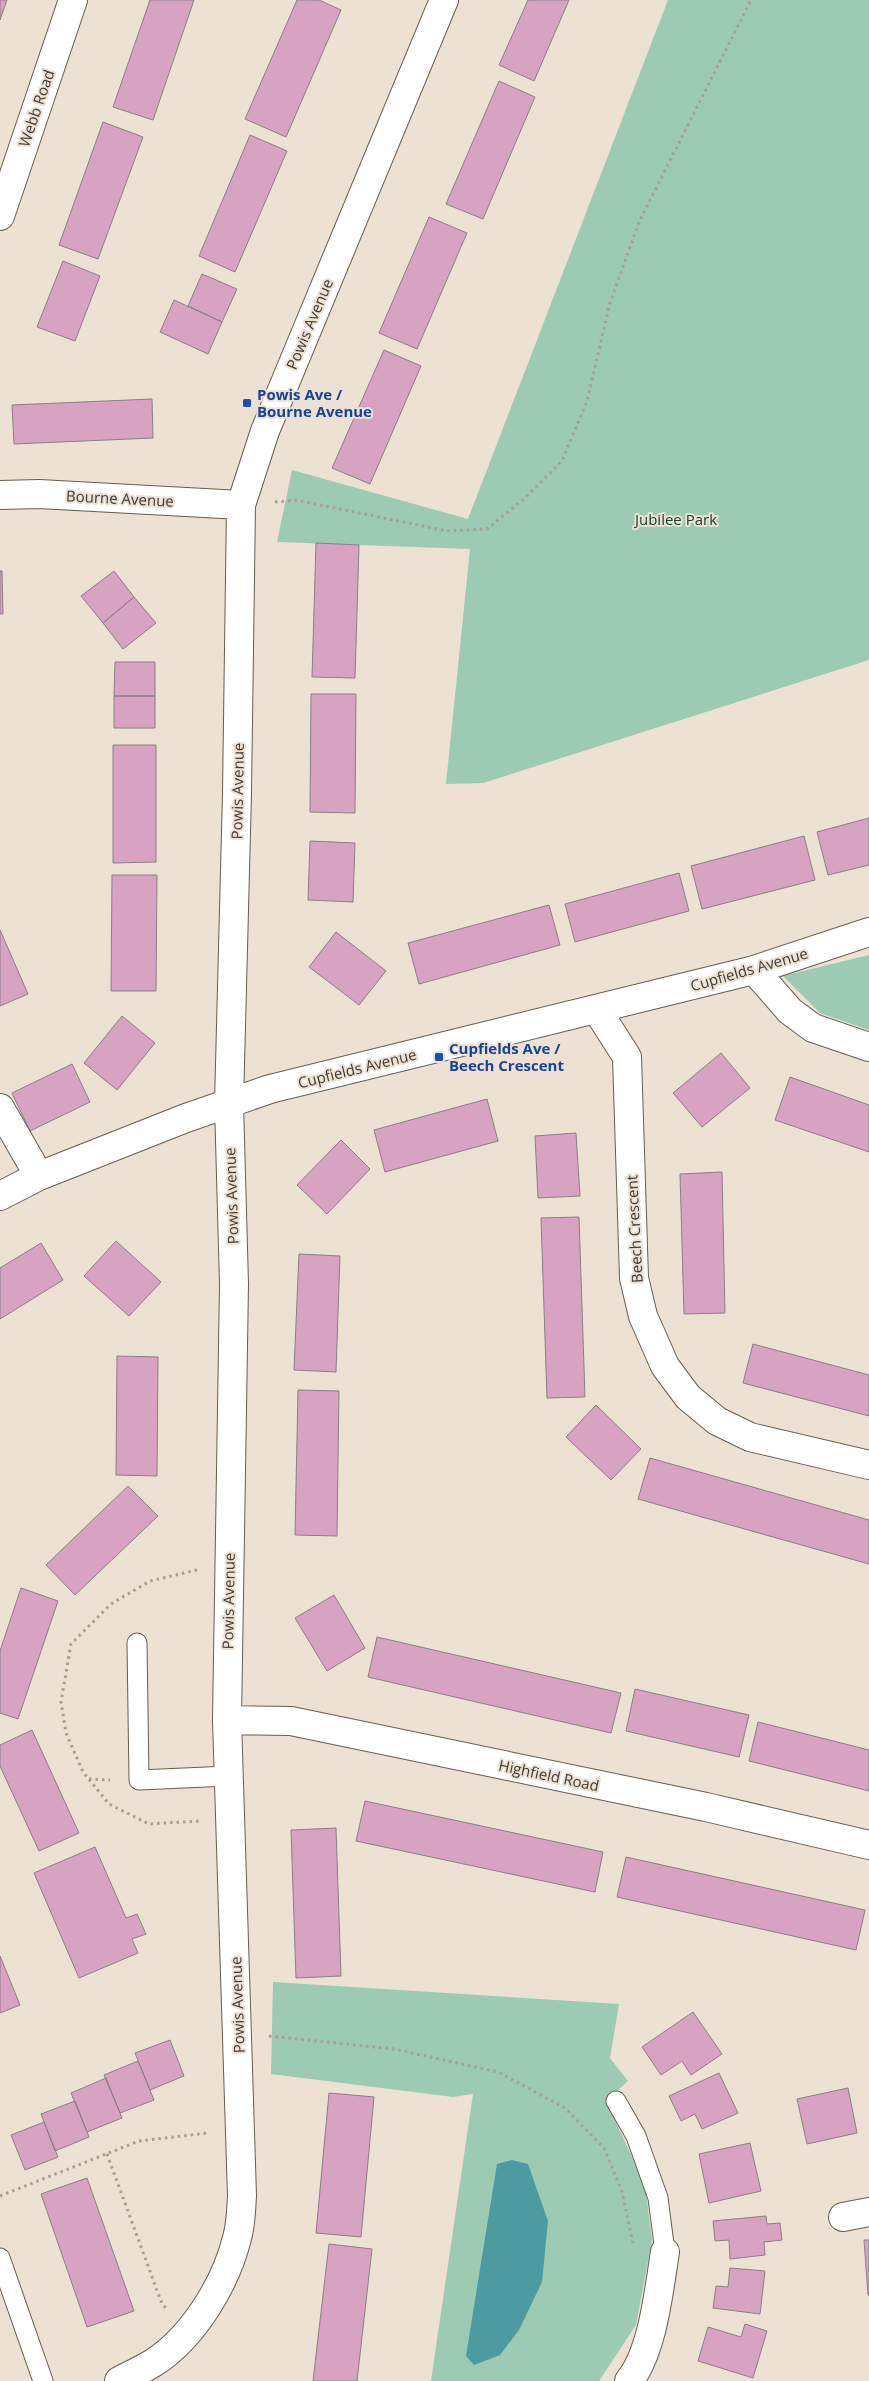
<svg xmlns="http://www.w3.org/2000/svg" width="869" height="2381" font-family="'Open Sans',sans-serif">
<rect width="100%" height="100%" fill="#ede1d3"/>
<path fill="#9ccab3" d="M668,0H869V660L483,783L446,784L470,549L277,542L292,470L468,519Z
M869,955V1030L820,1013L783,976Z
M273,1982L619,2004L610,2058L628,2081L606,2101L645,2185L652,2240L636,2325L599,2381H431L473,2094L453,2097L271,2074Z"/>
<path fill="#4d9aa0" d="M512,2160L528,2164L548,2221L542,2282L519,2330L500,2355L474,2365L466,2356L497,2164Z"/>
<path fill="#d8a2c3" stroke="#8c7d86" d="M0,0H7L0,20Z
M150,0H194L153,120L113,107Z
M297,0H319L341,10L286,137L245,119Z
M528,0H569L534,81L499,65Z
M499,81L535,97L483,219L446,204Z
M103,122L143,137L98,259L59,245Z
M250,135L287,151L235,272L199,256Z
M429,217L467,233L417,349L379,333Z
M63,261L100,276L75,341L37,327Z
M202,274L237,289L222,322L188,306Z
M174,300L222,322L208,354L160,332Z
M384,350L421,366L370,484L332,468Z
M152,399L153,438L14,444L12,405Z
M316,543L359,545L355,678L312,677Z
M0,571H2L3,614H0Z
M114,571L134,597L103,623L81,596Z
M134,597L156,623L123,649L103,623Z
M115,662H155V696H114Z
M311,694H356L355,813L310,812Z
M114,696H155V728H114Z
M113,745H156V862L113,863Z
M869,818V865L828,875L817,832Z
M804,836L815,880L702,909L691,866Z
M310,841L355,843L353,902L308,900Z
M679,873L689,911L575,942L565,904Z
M112,875H157L156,991H111Z
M549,905L560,945L419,984L408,943Z
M0,930L28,994L0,1006Z
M336,932L386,971L359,1005L309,967Z
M122,1016L155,1043L117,1090L84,1063Z
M721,1053L750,1088L702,1127L673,1093Z
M72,1064L90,1102L30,1131L12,1093Z
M790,1077L869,1105V1152L775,1120Z
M487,1099L498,1141L385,1172L374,1130Z
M576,1133L580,1196L538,1198L535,1136Z
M341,1140L370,1169L327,1214L297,1185Z
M722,1172L725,1313L684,1314L680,1174Z
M579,1217L585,1397L547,1398L541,1218Z
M116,1241L161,1282L129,1316L84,1276Z
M41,1243L63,1280L0,1319V1268Z
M299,1254L340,1256L336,1372L294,1370Z
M753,1344L869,1375V1416L743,1383Z
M117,1356L158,1357L157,1476L116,1475Z
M298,1390L339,1391L337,1536L295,1535Z
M596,1405L641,1449L611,1480L566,1437Z
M650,1458L869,1520V1564L638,1499Z
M128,1486L158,1516L75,1595L46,1565Z
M21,1588L58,1601L18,1719L0,1713V1651Z
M334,1595L365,1648L327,1671L295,1618Z
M377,1637L621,1693L611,1733L368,1677Z
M635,1689L749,1715L739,1757L626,1731Z
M758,1722L869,1750V1791L749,1761Z
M32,1730L79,1833L39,1851L0,1766V1745Z
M365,1801L603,1852L595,1892L356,1841Z
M336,1828L341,1976L296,1978L291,1830Z
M95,1847L126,1918L137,1914L146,1934L132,1939L138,1953L79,1978L34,1873Z
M626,1857L865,1910L856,1950L617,1897Z
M0,1956L20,2005L0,2013Z
M693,2012L722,2054L691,2075L682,2061L661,2075L642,2047Z
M170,2040L184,2076L150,2090L135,2053Z
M138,2061L154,2100L120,2113L104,2075Z
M719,2073L738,2113L702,2129L695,2114L681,2121L669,2096Z
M106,2078L122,2118L87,2132L71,2093Z
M848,2088L857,2133L807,2144L797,2099Z
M329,2093L374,2097L361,2237L316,2233Z
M75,2101L89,2137L55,2151L41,2114Z
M44,2122L58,2157L25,2170L11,2135Z
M750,2143L761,2191L709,2203L699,2154Z
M87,2178L134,2311L87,2327L41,2194Z
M766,2216L767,2224L780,2223L782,2240L764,2242L765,2255L730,2259L729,2240L715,2241L713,2221Z
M864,2240H869V2295H868Z
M329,2244L372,2249L357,2381H313Z
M730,2268L765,2271L760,2314L713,2308L716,2286L728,2287Z
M745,2324L767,2331L753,2378L698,2361L708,2327L741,2337Z"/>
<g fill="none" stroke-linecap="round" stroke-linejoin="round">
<g stroke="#675d51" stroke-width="21">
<path id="service" d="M137,1643L139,1780L229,1776
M616,2101L636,2136L658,2198L665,2252
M0,2258L43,2381"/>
</g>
<g stroke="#675d51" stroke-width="30">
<path id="minor" d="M0,216L73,0
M0,495L39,494L241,505
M754,970L790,1011L813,1028L869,1047
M597,1010L627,1057L634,1278L643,1316L665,1366L688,1397L717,1421L750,1437L869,1465
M0,1108L39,1176
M0,1196L39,1176L186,1118L270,1089L754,970L869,932
M227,1720L291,1721L706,1807L869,1845
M843,2217L869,2212
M119,2381C130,2375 142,2370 153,2363C193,2338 226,2283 237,2238C241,2225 241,2210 242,2196L227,1720L234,1284L229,1104L237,793L241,505L265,431L444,0
M629,2381C653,2352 659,2289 665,2252"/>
</g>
<path stroke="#a69d93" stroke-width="3" stroke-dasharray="2.5 4" stroke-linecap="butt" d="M275,502L296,500L447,531L487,529L524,499L562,461L587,401L610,303L639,222L751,0
M197,1570L150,1581L111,1604L71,1644L61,1702L66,1733L83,1772L109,1804L149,1824L199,1821
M89,1779L110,1780
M269,2036L394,2049L498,2072L565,2108L604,2148L622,2192L633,2243
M107,2154L162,2304L167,2309
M0,2196L139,2141L207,2133"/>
<use href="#service" stroke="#fff" stroke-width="19"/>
<use href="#minor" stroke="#fff" stroke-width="28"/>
</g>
<g fill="#1a4fb4" stroke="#ede1d3" stroke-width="2">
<rect x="242" y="398" width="10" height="10" rx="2.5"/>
<rect x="434" y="1052" width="10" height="10" rx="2.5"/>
</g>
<g text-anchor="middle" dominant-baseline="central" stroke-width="4" stroke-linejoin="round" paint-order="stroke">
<g font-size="15" fill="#403b36" stroke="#ede1d3">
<text transform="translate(36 108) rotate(-71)">Webb Road</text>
<text transform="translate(309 324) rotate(-67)">Powis Avenue</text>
<text transform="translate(120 498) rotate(3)">Bourne Avenue</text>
<text transform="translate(237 791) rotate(-89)">Powis Avenue</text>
<text transform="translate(749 969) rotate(-16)">Cupfields Avenue</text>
<text transform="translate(357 1068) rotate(-14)">Cupfields Avenue</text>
<text transform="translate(231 1196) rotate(-92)">Powis Avenue</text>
<text transform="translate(634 1229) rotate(-93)">Beech Crescent</text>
<text transform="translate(228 1601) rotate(-89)">Powis Avenue</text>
<text transform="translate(549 1775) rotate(12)">Highfield Road</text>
<text transform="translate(237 2005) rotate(-92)">Powis Avenue</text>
</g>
<g font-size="15" font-weight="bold" fill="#164399" stroke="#ede1d3" text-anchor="start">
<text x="257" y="394">Powis Ave /<tspan x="257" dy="17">Bourne Avenue</tspan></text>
<text x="449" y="1048">Cupfields Ave /<tspan x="449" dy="17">Beech Crescent</tspan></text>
</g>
<g font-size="15" fill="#124430" stroke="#ede1d3">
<text x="676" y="519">Jubilee Park</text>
</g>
</g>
</svg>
